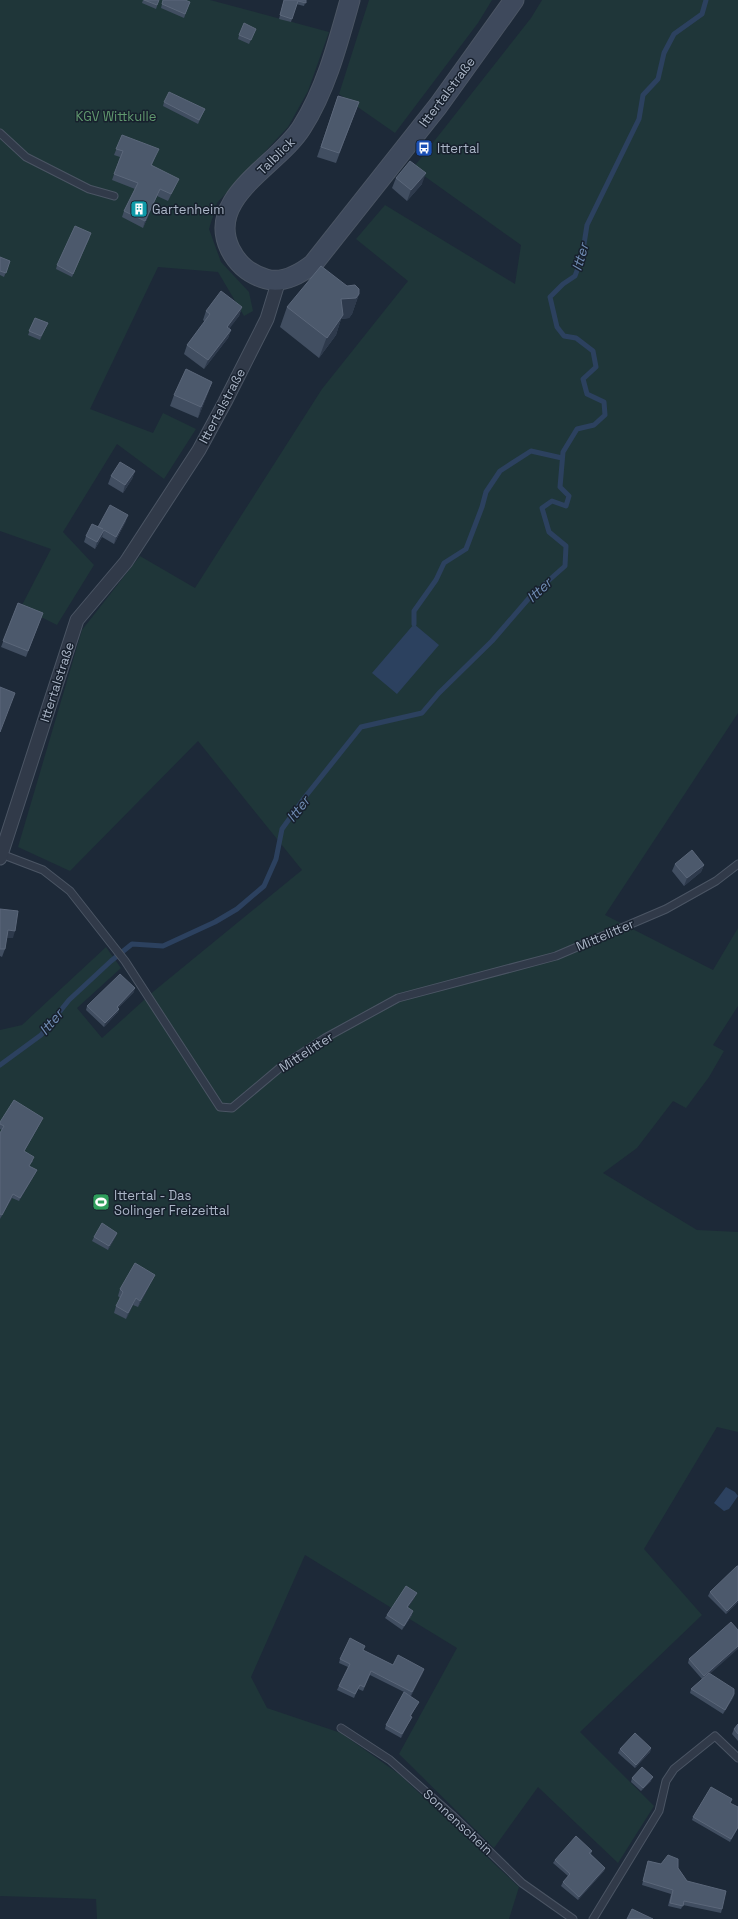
<svg xmlns="http://www.w3.org/2000/svg" width="738" height="1919" font-family="'Space Grotesk',sans-serif">
<rect width="100%" height="100%" fill="#1d2938"/>
<path fill="#1f3639" d="M0,0H210L329,32L308,91L288,127L217,203L209,229L221,262L249,292L253,311L244,316L218,272L158,267L90,409L153,433L163,413L196,429L164,479L117,444L63,532L94,565L57,625L21,607L51,549L0,531Z
M369,0H492L478,23L395,133L339,94Z
M542,0H738V713L605,915L713,970L738,928V1006L713,1045L724,1051L709,1077L686,1108L673,1101L637,1148L603,1173L697,1230L738,1232V1432L717,1427L644,1549L702,1615L580,1732L654,1806L618,1863L538,1787L494,1848L399,1754L457,1648L305,1555L251,1677L267,1708L341,1733L399,1774L519,1887L509,1919H97L96,1899L0,1896V1030L22,1025L106,947L121,968L77,1008L102,1038L154,991L302,870L198,741L70,871L18,847L82,630L140,556L195,588L322,389L408,281L356,239L385,205L515,284L521,245L413,168L531,18Z"/>
<path fill="#2c415f" d="M414,624L439,645L397,694L372,673Z
M726,1487L735,1492L738,1496L729,1509L724,1511L714,1503Z"/>
<g fill="none" stroke-linecap="round" stroke-linejoin="round">
<path stroke="#2c415f" stroke-width="5" d="M414,624V611L436,580L444,563L466,549L482,507L486,492L500,471L531,451L562,458
M0,1065L41,1035L69,1000L111,961L132,944L163,946L215,922L237,909L264,886L276,859L282,829L305,797L361,727L422,713L439,693L492,641L530,597L565,566L566,546L549,532L542,508L552,501L566,506L569,496L560,487L563,452L577,429L594,425L605,415L604,402L587,394L583,379L596,367L593,351L576,338L564,336L557,327L550,297L563,284L575,276L582,257L587,225L639,119L643,95L658,79L664,53L674,34L702,14L706,0"/>
<g stroke="#4b5564" stroke-width="9">
<path id="service" d="M0,133L26,157L89,189L114,196
M1,854L43,870L70,891L125,961L220,1107L232,1108L282,1066L325,1038L398,998L556,956L666,909L716,881L738,864
M341,1728L390,1760L452,1815L522,1883L573,1919
M593,1919L659,1811L666,1781L674,1769L715,1736L738,1758"/>
</g>
<g stroke="#4b5564" stroke-width="15">
<path id="minor" d="M0,858L77,620L126,562L199,450L225,402L267,319L279,280"/>
</g>
<g stroke="#4b5564" stroke-width="21">
<path id="secondary" d="M350,0C338,43 326,89 302,127C279,165 205,197 230,249C238,265 249,274 266,279C283,284 300,274 313,264L438,106L514,0"/>
</g>
<use href="#service" stroke="#313a49" stroke-width="7"/>
<use href="#minor" stroke="#313a49" stroke-width="13"/>
<use href="#secondary" stroke="#3e495c" stroke-width="19"/>
</g>
<path fill="#414e61" d="M143,0H159L156,9L142,3Z
M163,0L190,2L184,18L161,8Z
M284,0H306L304,6L296,4L291,22L279,19Z
M256,29L249,44L238,39L239,35Z
M338,96L359,102L336,163L317,157Z
M164,102L205,109L198,124L163,106Z
M122,135L156,155L152,165L176,185L168,201L157,196L143,228L122,217L124,211L135,189L112,180L120,157L114,155Z
M396,178L422,184L407,201L392,188Z
M90,237L72,277L56,269L57,265Z
M0,257L10,261L4,277L0,275Z
M347,286L359,294L352,314L349,318L341,319L336,335L319,358L280,327L287,307Z
M242,307L239,316L229,328L231,330L228,338L204,369L184,354L187,345L205,322L203,320L206,311Z
M35,318L48,323L40,340L28,335Z
M212,382L208,393L198,418L170,406L174,395Z
M135,471L132,479L123,493L108,484L111,476Z
M126,521L114,544L102,537L95,549L84,542L86,536L98,527Z
M18,603L43,613L26,657L1,647Z
M675,864L704,865L701,872L684,886L672,871Z
M0,909L13,938H6L5,949L2,957L0,956Z
M134,992L118,1008L119,1009L118,1012L104,1027L86,1010L87,1006Z
M0,1122H41L24,1152L33,1161L29,1166L37,1170L35,1174L19,1201L12,1198L0,1219V1133L2,1130L0,1129Z
M117,1233L116,1236L108,1250L92,1241L94,1237Z
M155,1275L152,1281L138,1307L133,1305L126,1319L114,1313L116,1306L120,1298L118,1296L120,1289Z
M710,1592L738,1602L726,1614L708,1596Z
M415,1597L408,1607L412,1615L402,1630L385,1618L387,1615Z
M363,1650L393,1665L424,1669L411,1696L404,1693L417,1705L411,1716L410,1720L401,1738L385,1729L386,1725L404,1692L370,1675L363,1691L358,1689L354,1698L337,1690L348,1667L339,1663L340,1659Z
M689,1659L710,1674L734,1694L733,1698L723,1714L690,1693L691,1689L702,1679L688,1663Z
M738,1724V1741L732,1734L734,1729Z
M651,1748L650,1752L635,1768L618,1753L620,1749Z
M632,1778L651,1781L641,1791L631,1782Z
M730,1803L738,1828L730,1842L692,1820L693,1817Z
M592,1851L591,1854L605,1868L604,1871L578,1900L561,1886L563,1882L568,1876L553,1863L555,1860Z
M648,1861L678,1868L687,1881L722,1909L721,1913L683,1905L681,1909L668,1906L671,1894L642,1885Z"/>
<path fill="#2e3a4c" d="M426,173L422,184L407,201L411,190Z
M160,189L157,196L143,228L145,221Z
M359,294L352,314L349,318L341,319L336,335L319,358L341,299Z
M242,307L239,316L224,336L227,327Z
M231,330L228,338L204,369L208,360Z
M212,382L208,393L198,418L201,407Z
M135,471L132,479L123,493L125,485Z
M128,515L126,521L114,544L116,537Z
M104,530L102,537L95,549L97,542Z
M704,865L701,872L684,886L687,878Z
M8,930L15,931L13,938H5Z
M135,988L134,992L115,1010L117,1007Z
M119,1009L118,1012L104,1027L105,1023Z
M43,1118L41,1122L22,1155L24,1151Z
M37,1170L35,1174L19,1201L20,1198Z
M13,1194L12,1198L0,1219L2,1215Z
M117,1233L116,1236L108,1250L109,1246Z
M155,1275L152,1281L138,1307L140,1301Z
M136,1298L133,1305L126,1319L128,1313Z
M417,1593L415,1597L406,1611L407,1607Z
M738,1600V1602L726,1614L727,1611Z
M413,1611L412,1615L402,1630L404,1626Z
M738,1646V1649L703,1680L704,1676Z
M424,1669L423,1673L411,1696L412,1692Z
M734,1694L733,1698L723,1714L725,1710Z
M412,1717L410,1720L401,1738L402,1734Z
M651,1748L650,1752L635,1768L636,1765Z
M653,1777L651,1781L641,1791L643,1788Z
M738,1827V1828L730,1842L731,1839Z
M605,1868L604,1871L578,1900L579,1897Z"/>
<path fill="#4c596c" stroke="#5b677a" d="M144,0H159L157,5Z
M163,0H185L190,2L185,14L162,4Z
M284,0H306V3L298,1L292,19L280,15Z
M244,23L256,29L251,40L239,35Z
M169,92L205,109L199,120L164,102Z
M338,96L359,102L339,153L321,147Z
M122,135L159,149L151,165L179,179L171,194L160,189L145,221L124,211L138,183L114,174L123,151L116,149Z
M410,161L426,173L411,190L396,178Z
M75,226L91,233L73,274L57,265Z
M0,257L10,261L6,273L0,271Z
M321,266L347,286L355,285L359,289V294L356,298L341,299L343,315L327,338L287,307Z
M221,291L242,307L227,327L231,330L208,360L187,345L210,314L206,311Z
M35,318L48,323L41,336L29,331Z
M186,369L212,382L201,407L174,395Z
M120,462L135,471L125,485L111,476Z
M110,505L128,515L116,537L104,530L97,542L86,536L92,524L103,529L98,527Z
M18,603L43,613L28,651L3,641Z
M0,687L15,693L0,732Z
M692,850L704,865L687,878L675,864Z
M0,909L18,911L15,931L8,930L5,949H0Z
M120,974L135,988L117,1007L119,1009L105,1023L87,1006Z
M14,1100L43,1118L24,1151L34,1157L29,1166L37,1170L20,1198L13,1194L2,1215L0,1214V1133L4,1126L0,1124V1122Z
M102,1223L117,1233L109,1246L94,1237Z
M135,1263L155,1275L140,1301L136,1298L128,1313L116,1306L123,1292L120,1289Z
M737,1566H738V1600L727,1611L710,1592Z
M406,1586L417,1593L407,1607L413,1611L404,1626L387,1615Z
M731,1622L738,1630V1646L704,1676L689,1659Z
M350,1638L365,1646L363,1650L393,1665L398,1655L424,1669L412,1692L371,1671L364,1687L360,1685L355,1694L339,1686L350,1664L340,1659Z
M709,1673L734,1689V1694L725,1710L691,1689Z
M404,1692L419,1702L410,1716L412,1717L402,1734L386,1725Z
M738,1724V1734L734,1729Z
M635,1733L651,1748L636,1765L620,1749Z
M642,1767L653,1777L643,1788L632,1778Z
M711,1787L732,1799L730,1803L738,1807V1827L731,1839L693,1817Z
M576,1836L592,1851L589,1853L605,1868L579,1897L563,1882L570,1874L555,1860Z
M668,1855L678,1859V1868L687,1881L726,1891L722,1909L684,1901L683,1906L670,1903L673,1890L643,1881L648,1861L661,1864Z
M632,1909L653,1919H627Z"/>
<defs>
<g id="bus-square" transform="scale(0.9)"><rect x="-9" y="-9" width="18" height="18" rx="4" fill="#1a4fb4" stroke="#17202d"/><path d="M-5-6H5V4H4V6H2V4H-2V6H-4V4H-5ZM-3.5-4V0h7V-4ZM-3.5 1.2v1.5H-2V1.2ZM2 1.2v1.5H3.5V1.2Z" fill="#fff"/></g>
<g id="building-square" transform="scale(0.9)"><rect x="-9" y="-9" width="18" height="18" rx="4" fill="#0f9aa8" stroke="#17202d"/><path d="M-4-6H4V6H1V3H-1V6H-4ZM-2.5-4.3h1.7v1.8h-1.7ZM.8-4.3h1.7v1.8H.8ZM-2.5-1h1.7V.8h-1.7ZM.8-1h1.7V.8H.8Z" fill="#fff"/></g>
<g id="stadium-square" transform="scale(0.9)"><rect x="-9" y="-9" width="18" height="18" rx="4" fill="#2e9e5b" stroke="#17202d"/><path d="M0-5a6.5 5 0 1 0 0 10a6.5 5 0 1 0 0-10ZM-3.5-1.8h7v3.6h-7Z" fill="#fff"/></g>
</defs>
<g fill-rule="evenodd">
<use href="#bus-square" x="424" y="148"/>
<use href="#building-square" x="139" y="209"/>
<use href="#stadium-square" x="101" y="1202"/>
</g>
<g text-anchor="middle" dominant-baseline="central" stroke-width="3" stroke-linejoin="round" paint-order="stroke">
<g font-size="13" fill="#aab5c6" stroke="#17202d">
<text transform="translate(447 92) rotate(-53)">Ittertalstraße</text>
<text transform="translate(276 156) rotate(-45)">Talblick</text>
<text transform="translate(222 406) rotate(-62)">Ittertalstraße</text>
<text transform="translate(57 682) rotate(-72)">Ittertalstraße</text>
<text transform="translate(605 935) rotate(-23)">Mittelitter</text>
<text transform="translate(306 1052) rotate(-33)">Mittelitter</text>
<text transform="translate(458 1822) rotate(43)">Sonnenschein</text>
</g>
<g font-size="13" fill="#60986e" stroke="#17202d">
<text x="116" y="116">KGV Wittkulle</text>
</g>
<g font-size="13" fill="#aab5c6" stroke="#17202d" text-anchor="start">
<text x="437" y="148">Ittertal</text>
<text x="152" y="209">Gartenheim</text>
<text x="114" y="1195">Ittertal - Das<tspan x="114" dy="15">Solinger Freizeittal</tspan></text>
</g>
<g font-size="14" font-style="italic" fill="#6f8bb2" stroke="#17202d">
<text transform="translate(580 257) rotate(-74)">Itter</text>
<text transform="translate(539 590) rotate(-43)">Itter</text>
<text transform="translate(298 809) rotate(-52)">Itter</text>
<text transform="translate(51 1022) rotate(-50)">Itter</text>
</g>
</g>
</svg>
